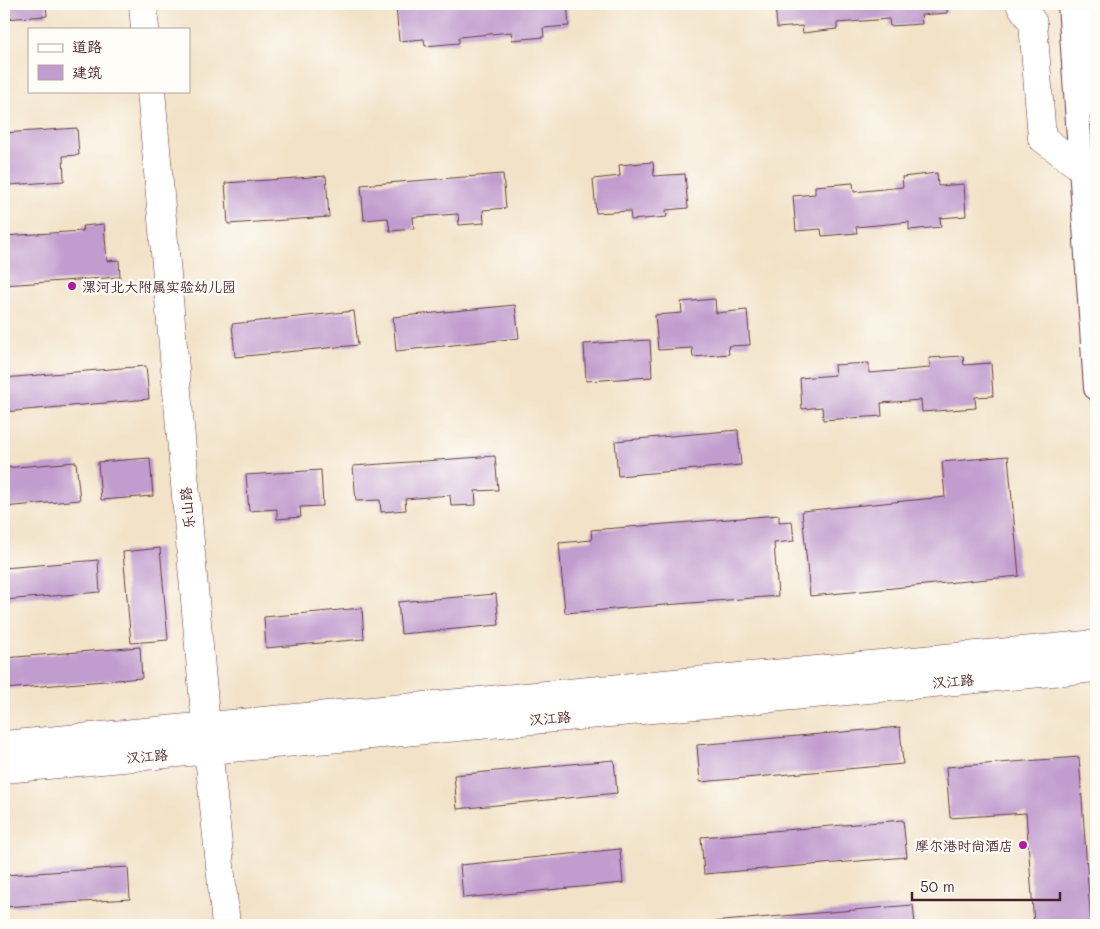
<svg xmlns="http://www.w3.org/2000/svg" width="1100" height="929" font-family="Mali,'LXGW WenKai TC',sans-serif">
<rect width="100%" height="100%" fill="#fdfcf7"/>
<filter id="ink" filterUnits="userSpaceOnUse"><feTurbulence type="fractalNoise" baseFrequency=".02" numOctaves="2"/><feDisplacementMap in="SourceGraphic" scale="10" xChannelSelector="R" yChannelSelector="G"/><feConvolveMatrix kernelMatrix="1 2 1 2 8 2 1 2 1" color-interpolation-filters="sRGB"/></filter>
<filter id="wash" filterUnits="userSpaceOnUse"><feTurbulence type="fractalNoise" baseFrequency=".0096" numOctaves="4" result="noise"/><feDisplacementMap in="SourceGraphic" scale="20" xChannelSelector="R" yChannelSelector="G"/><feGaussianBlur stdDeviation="1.12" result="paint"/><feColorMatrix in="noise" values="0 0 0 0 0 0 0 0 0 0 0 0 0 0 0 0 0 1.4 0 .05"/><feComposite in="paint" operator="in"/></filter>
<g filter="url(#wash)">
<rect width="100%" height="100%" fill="#f2e2c7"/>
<g id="blocks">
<path fill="#c19cce" d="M4,4H46L47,16L4,19Z
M416,4H567L569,26L543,28L544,37L512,40L511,32L459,37V43L425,46L424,39L399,41L396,6Z
M775,4H947V13L921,15L922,24L890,26L889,19L837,23V29L803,33L802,26L777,28Z
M77,128L79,155L63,156L64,181L10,185L8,164L4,165V133Z
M653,162L654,176L685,174L688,208L666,210L667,217L631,220L630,211L596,213L593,179L620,176L619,165Z
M937,173L938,186L964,184L966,216L940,218L941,227L909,230V222L856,227L857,233L822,236L821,229L796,231L793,196L815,194V186L853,183L854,192L903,187L902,177Z
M503,174L506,208L483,210L484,223L459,225L458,214L413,217L414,229L390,231L388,218L364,220L361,185Z
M326,176L329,217L228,224L225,183Z
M104,224L107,261L119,260L120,277L4,285V236L83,231L82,226Z
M715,299L716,313L747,310L750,345L728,346L729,354L693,357L692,348L658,350L655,315L682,313L681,302Z
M515,305L519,338L396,351L393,317Z
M354,311L358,345L235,357L232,324Z
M650,340L652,377L586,381L584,344Z
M963,356L964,365L991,363L993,396L975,397L976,408L922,412L921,400L881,403L882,416L823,420L822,407L802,409L800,378L835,375L834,365L869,363V373L930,368L929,358Z
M146,366L149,399L4,412V378Z
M738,430L741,465L618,476L615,441Z
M495,456L498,490L475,491L476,505L451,506L450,495L405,499L406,510L381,512L380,500L356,501L353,466Z
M1008,456L1019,576L810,596L802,511L945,497L942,462Z
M150,458L153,496L101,500L98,462Z
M76,462L80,500L4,507V468Z
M321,470L323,506L300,507L301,517L277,519V509L249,511L246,475Z
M779,515V522L792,521L794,541L774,543L778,596L565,613L559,543L592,540L591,530Z
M160,548L168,640L131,643L123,552Z
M98,560L100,592L4,600V568Z
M496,594L499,625L401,634L398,602Z
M362,608L364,639L266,648L264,617Z
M140,647L142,678L4,689V658Z
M900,727L903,764L700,782L697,745Z
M1079,757L1091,925H1034L1026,813L950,818L946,767Z
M614,760L617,793L457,809L454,775Z
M903,820L907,857L704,874L701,837Z
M620,849L623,883L463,898L460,865Z
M128,867L130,899L4,907V875Z
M913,905L915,925H711V922Z"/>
</g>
</g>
<g filter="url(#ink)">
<use href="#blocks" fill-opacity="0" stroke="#633c42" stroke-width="1"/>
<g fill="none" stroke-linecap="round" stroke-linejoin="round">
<g stroke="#633c42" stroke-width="26">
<path id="street" d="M1070,4L1096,388"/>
</g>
<g stroke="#633c42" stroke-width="29">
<path id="secondary" d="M143,4L145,29
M1020,4L1033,23L1042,138L1096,179
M1090,4L1096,104
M151,91L206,727L226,925
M4,745L1096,644
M4,769L1096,668"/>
</g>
<use href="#street" stroke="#fff" stroke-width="24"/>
<use href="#secondary" stroke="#fff" stroke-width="28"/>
</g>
</g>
<g fill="#b5179e" stroke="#fdfcf7" stroke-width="2">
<circle cx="72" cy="286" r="5"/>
<circle cx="1023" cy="845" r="5"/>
</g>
<g text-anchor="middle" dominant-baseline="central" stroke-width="5" stroke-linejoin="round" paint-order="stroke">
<g font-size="14" fill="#4a1f2b" stroke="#fdfcf7" text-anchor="start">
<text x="82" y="286">漯河北大附属实验幼儿园</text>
<text x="1013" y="845" text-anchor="end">摩尔港时尚酒店</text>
</g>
<g font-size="14" fill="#4a1f2b" stroke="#fdfcf7">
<text transform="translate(187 508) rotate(-95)">乐山路</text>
<text transform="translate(953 681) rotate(-5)">汉江路</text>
<text transform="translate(550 718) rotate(-5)">汉江路</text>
<text transform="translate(147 756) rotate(-5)">汉江路</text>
</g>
</g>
<rect width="1100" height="929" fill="none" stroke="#fdfcf7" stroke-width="20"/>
<rect x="28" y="28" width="162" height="65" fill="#fdfcf7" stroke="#b5a4a5"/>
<rect x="38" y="44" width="25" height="8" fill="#ffffff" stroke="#b5a4a5"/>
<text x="72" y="52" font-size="15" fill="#4a1f2b">道路</text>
<rect x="38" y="65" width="25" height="15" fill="#c19cce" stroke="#b5a4a5"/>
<text x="72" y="78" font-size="15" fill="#4a1f2b">建筑</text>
<path d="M912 892v8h148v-8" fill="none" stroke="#4a1f2b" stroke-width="2.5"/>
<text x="920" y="892" font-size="15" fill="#4a1f2b" stroke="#fdfcf7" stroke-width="4" paint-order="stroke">50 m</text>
</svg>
